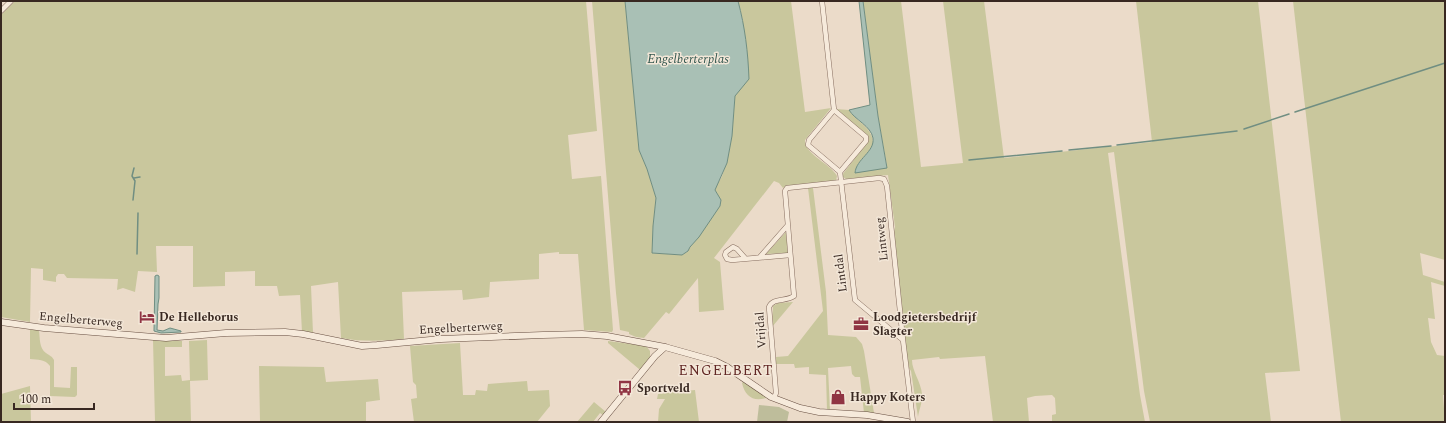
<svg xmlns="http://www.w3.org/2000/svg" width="1446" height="423" font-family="Spectral,serif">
<rect width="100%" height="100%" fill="#ebdbc9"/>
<path fill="#c9c79d" d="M15,1H586L597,131L568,135L572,179L601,176L613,330L612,332L584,330L578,254H559V252L539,254V279L490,282L489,297L463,300L462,290L402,292L404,339C382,341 363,342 341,338L338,282L311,286L313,333L302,332L300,295L279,296L277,286H255V271L225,272V286L193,287V246H156L157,272L138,271L135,292L123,288L117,290L118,279L67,278L64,274H58L56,277V282L43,280V269L31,268L30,322L1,317L2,250H1V15Z
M592,1H625L639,150L647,169L656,198L653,226L652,253L682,255L687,252L720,206L721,200L715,190C716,184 720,181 722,176C732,151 733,123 735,96L737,91L743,21L738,1H791L805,112L831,108L805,140C804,154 831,164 837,176L836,181L786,186L783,188L779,183L774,181L714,258L720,262L724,310L699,312L698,278L669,314L666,312L644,338L636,337L629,334V332L620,330L616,293Z
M863,1H901L921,167L963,163L943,1H984L1004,158L1152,142L1136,1H1258L1300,371L1265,373L1271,422H1150L1144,391L1114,152L1108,153L1140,395L1145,422H1052V415L1056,414L1055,398L1052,395L1035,396L1027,398L1029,422H993L985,356L940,359L939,357L912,360C912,371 921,382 922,394C923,401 919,410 918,417L911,371L909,368L903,333L894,233L895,227L888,175L846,179L843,177L842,175L866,144L868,139L836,109L849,110C857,123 875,128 873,146L858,164L887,166L878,116Z
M1293,1H1445V260L1420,253L1423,275L1445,282V286L1431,282L1435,319L1428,318L1431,342L1437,355L1445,356V395H1443L1445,422H1341Z
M808,188H813L826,292L828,335L856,337L862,344L864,351L874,413H864L860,377H855L852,374L851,366L828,368L830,411H827L826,375L809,374V367L795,368L794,364H776V357L788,356L823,311Z
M786,232L788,253L766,254Z
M793,302L772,327L773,306L778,303Z
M30,330H39C40,338 39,348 46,353C50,356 52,356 54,360V387L70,388L71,367H77V395L75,397L50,396V366C45,359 38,360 30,359Z
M153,340L182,341V347H165V376L181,375L182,381L190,380L189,341L207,340L208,380L190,381L191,422H155Z
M608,341L646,346L650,351V358L641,369H639L608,343Z
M460,343L463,395H475L476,390L487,391L488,384L527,381L528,391L549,390L550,406L537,422H414L411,399L417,398L416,385L413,382L410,346Z
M259,366L324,367L326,382L378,379L380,400L366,402V422H260Z
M744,381L767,397L766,398C753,402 745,396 742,383Z
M30,386L31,422H1V394Z
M695,390L699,422H658L659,409L665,399H657L658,394Z
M594,402L606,412L603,415L600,413L593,422H577Z"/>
<path fill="#bebd9b" d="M759,405L779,407L789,412L787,422H757Z"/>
<path fill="#a9c0b5" stroke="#708e82" d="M625,1H738C745,27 748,52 749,79L735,96L732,136L727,163L715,190L721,200L720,206L699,237L690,247L688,251L682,255L652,253L653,226L656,198L647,169L639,150Z
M859,1H863L878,116L887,168L855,173C856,159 875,152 873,138C871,126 855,120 849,110L870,105Z
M157,275L159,276V298L158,304L157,330L163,331L170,328L181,331V332L161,333L154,331L155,276Z"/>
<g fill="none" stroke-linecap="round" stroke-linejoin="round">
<path stroke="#708e82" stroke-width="1.5" d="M1295,112L1445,63
M1244,129L1289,114
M1117,145L1237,131
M1069,150L1111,146
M969,160L1062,151
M134,178L140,177
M133,200L135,181L132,176L134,168
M137,254L138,213"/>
<g stroke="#866d5f" stroke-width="5.5">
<path id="street" d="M822,1L834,110L809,140L808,145L840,172L855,300L903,340L913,422
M1,11L11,1
M834,110L866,137V141L840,172
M745,258L737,249L733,247L726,252L725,255L727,259L732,260L790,255
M759,258L788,225
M774,398L776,393L769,307C773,297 786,302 794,296L785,191L787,188L879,178L884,179L887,186L903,340"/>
</g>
<g stroke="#684f42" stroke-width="7">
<path id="secondary" d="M1,322L44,328L166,338L226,333L285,332L303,334L362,346L377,345L441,339L543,335L582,334L607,336L665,347L715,361L727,367L771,397L800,408L819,412L867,415L908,422
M601,422L655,356L665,347"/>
</g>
<use href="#street" stroke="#f6eadb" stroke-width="4.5"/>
<use href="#secondary" stroke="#f6eadb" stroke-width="6"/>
</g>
<defs>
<g id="hotel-bare" transform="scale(1.2)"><path d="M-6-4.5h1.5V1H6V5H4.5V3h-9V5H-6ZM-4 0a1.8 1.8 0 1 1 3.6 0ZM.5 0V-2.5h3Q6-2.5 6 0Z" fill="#903443" stroke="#f3e7d8" stroke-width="2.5" paint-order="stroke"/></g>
<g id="office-bare" transform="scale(1.2)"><path d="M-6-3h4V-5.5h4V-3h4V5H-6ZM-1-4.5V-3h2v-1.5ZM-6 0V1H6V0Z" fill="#903443" stroke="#f3e7d8" stroke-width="2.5" paint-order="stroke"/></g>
<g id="bus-bare" transform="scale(1.2)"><path d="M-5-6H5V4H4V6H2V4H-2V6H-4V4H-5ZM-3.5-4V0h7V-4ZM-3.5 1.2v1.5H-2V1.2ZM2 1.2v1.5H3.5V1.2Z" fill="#903443" stroke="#f3e7d8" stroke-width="2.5" paint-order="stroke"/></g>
<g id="shop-bare" transform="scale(1.2)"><path d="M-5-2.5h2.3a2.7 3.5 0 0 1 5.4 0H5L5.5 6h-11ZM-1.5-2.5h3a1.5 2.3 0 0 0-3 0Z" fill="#903443" stroke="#f3e7d8" stroke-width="2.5" paint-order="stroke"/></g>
</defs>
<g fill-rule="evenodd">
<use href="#hotel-bare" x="147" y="317"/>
<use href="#office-bare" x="861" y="324"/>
<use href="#bus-bare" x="625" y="388"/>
<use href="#shop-bare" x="838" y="397"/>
</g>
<g text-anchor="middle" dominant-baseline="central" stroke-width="3" stroke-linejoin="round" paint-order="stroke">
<g font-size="12" fill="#382821" stroke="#f3e7d8">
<text transform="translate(882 239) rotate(-96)">Lintweg</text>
<text transform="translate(841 273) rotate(-97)">Lintdal</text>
<text transform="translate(81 320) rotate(5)">Engelberterweg</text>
<text transform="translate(461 328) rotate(-3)">Engelberterweg</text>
<text transform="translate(761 330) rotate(-94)">Vrijdal</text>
</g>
<g font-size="12" font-weight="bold" fill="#382821" stroke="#f3e7d8" text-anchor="start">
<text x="159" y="317">De Helleborus</text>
<text x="873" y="317">Loodgietersbedrijf<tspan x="873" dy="14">Slagter</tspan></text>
<text x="637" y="388">Sportveld</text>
<text x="850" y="397">Happy Koters</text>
</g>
<g font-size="13" font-style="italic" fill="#32564e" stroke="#f3e7d8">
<text x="688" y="59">Engelberterplas</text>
</g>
<g font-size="14" letter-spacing="1" fill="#612724" stroke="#f3e7d8">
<text x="726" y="370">ENGELBERT</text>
</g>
</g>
<rect width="1446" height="423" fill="none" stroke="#382821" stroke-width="4"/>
<path d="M14 403v6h80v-6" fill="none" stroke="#382821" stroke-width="2"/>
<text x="20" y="403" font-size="12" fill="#382821" stroke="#f3e7d8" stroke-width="3" paint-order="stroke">100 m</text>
</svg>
